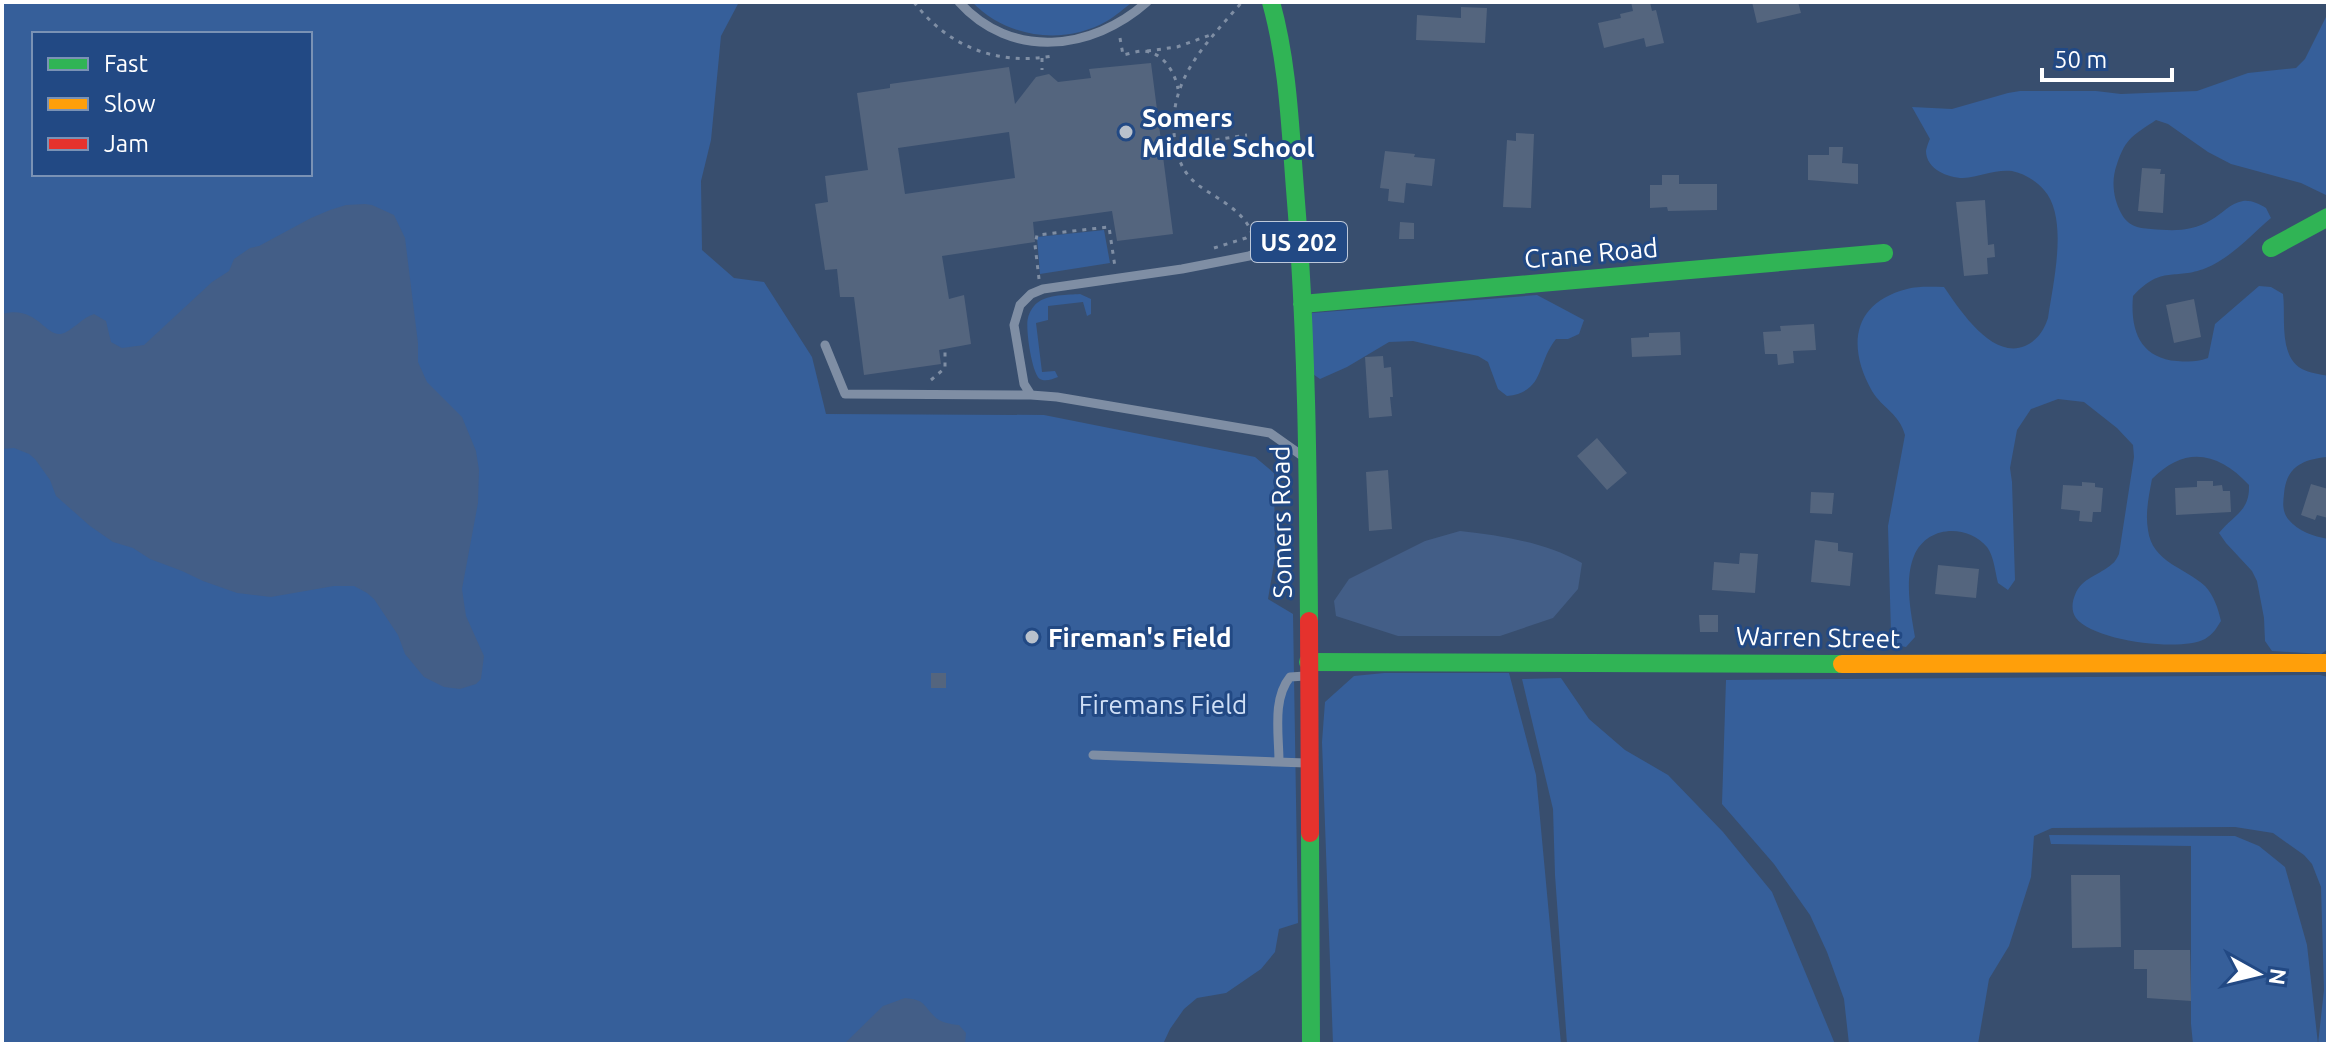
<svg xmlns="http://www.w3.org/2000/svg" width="2330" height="1046" font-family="Ubuntu,sans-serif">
<rect width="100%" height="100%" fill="#384e6e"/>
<path fill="#365f9a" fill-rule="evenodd" d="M2,2H739L721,36L711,140L701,181L702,250L734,278L764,282L812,357L826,414L1044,415L1255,457L1274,473L1275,557L1268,599L1293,614L1298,923L1279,929L1275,952L1261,969L1226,993L1197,998L1184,1009L1170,1029L1163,1044H2ZM34,34H310V174H34Z
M972,2H1133C1124,8 1116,16 1107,21C1063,46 1007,38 972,2Z
M2328,13V196L2301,183L2231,164L2208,152L2168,124L2156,120C2134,135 2126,137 2117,164C2111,180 2113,198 2121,213C2128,226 2137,228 2151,229C2173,231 2191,232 2211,220C2222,214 2230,203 2243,201C2251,200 2259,204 2266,208L2271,218C2251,235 2231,258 2206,268C2174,281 2163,264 2133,296C2130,330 2140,358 2177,361C2189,362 2197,362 2208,358L2215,324L2259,286L2271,287L2283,294C2286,316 2278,356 2302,369C2309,373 2320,374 2328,376V457C2303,459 2286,467 2284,494C2283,503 2282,511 2288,519C2299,532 2313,536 2328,539V649L2321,654L2272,651L2265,641L2264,618L2257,581L2252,571L2226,543L2219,533C2233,515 2250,512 2249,485C2219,452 2185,445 2152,479C2149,495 2145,513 2148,530C2152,562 2184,567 2205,586C2214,596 2218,608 2221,621C2216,629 2213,634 2205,639C2181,652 2093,641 2076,618C2071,611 2072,602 2075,595C2081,578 2100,575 2112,564C2115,562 2117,558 2119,554L2134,457L2133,445L2117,428L2084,402L2058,399L2031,409L2017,430L2010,468L2012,482L2015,580L2008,590L1998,583C1995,572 1994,556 1987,547C1967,524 1927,525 1914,556C1904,580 1911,613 1915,637L1906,647L1895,645L1891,634L1888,526L1905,435C1899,413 1883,409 1872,391C1847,347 1852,303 1907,289C1918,286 1932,287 1944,287C1960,310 1992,360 2025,346C2038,340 2044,330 2048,318C2053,283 2069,218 2044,190C2037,181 2023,173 2012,171C1995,169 1980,177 1963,178C1948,178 1926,169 1926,151C1926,150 1929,140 1930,139L1912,107L1952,109L2008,93L2020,91H2096L2121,94L2197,91L2248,73L2296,68L2305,59Z
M1104,230L1110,263L1040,274L1037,237Z
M1080,294L1091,299V314L1087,316L1083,302L1048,306V320L1036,323L1042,372L1055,371L1058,377C1053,379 1045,382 1040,379C1032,375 1025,327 1028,318C1029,313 1033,306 1037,303C1048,294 1068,295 1080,294Z
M1537,295L1584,320L1579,334L1568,339H1556C1536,364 1545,392 1507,396L1498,389L1488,362L1478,356L1413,341L1389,342L1347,367L1320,379L1310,372L1312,313Z
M1384,673H1509L1536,775L1561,1044H1333L1322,742L1325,702L1354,676Z
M2320,675L2328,677V1044H2193L2191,1024V846L2051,844L2049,835L2235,836L2259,846L2285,867L2307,945L2318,1044L2324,990L2321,887L2312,864L2304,855L2273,833L2235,827L2052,828L2034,836L2031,877L2009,946L1989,979L1978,1044H1849L1844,999L1827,952L1810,915L1774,864L1722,804L1726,680Z
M1561,678L1589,719L1625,750L1668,775L1723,832L1772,892L1835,1044H1567L1555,875L1553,809L1522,679Z"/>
<path fill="#435e87" d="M365,204L372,205L394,215L405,238L418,343V362L427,382L462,417L476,451L479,470L478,503L462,589L466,616L484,656L481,679L476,684L460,689L444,687L424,677L405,654L398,635L374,599L367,593L354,586H334L271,597L237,593L203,581L182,571L150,559L133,548L113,542L90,526L56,496L50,480L35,459L29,454L14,448L2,449V314C37,305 44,336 61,334C71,332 83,317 94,314L106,321L111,342L122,348L144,345L212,282L229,271L234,259L250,248L259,246L311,218L330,210L346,205Z
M1460,531C1503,536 1545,542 1582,563L1578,589L1553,618L1500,636H1398L1336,616L1334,601L1349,579L1425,541Z
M905,998C924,1000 922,1003 933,1015C940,1023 950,1024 959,1025L966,1033L965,1044H844L883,1006Z"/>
<path fill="#54657e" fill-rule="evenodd" d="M1631,2H1650L1652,11L1656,10L1664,43L1646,47L1644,38L1604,48L1598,23L1621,18L1620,14L1633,11Z
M1752,2H1798L1801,13L1757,23Z
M1461,7L1487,8L1485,43L1416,40L1417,15L1461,18Z
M1151,63L1173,234L1117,241L1112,211L1033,222L1035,242L942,256L949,299L964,295L971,344L939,350L941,364L864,375L854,297H840L837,269L825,270L815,204L828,202L825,176L868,170L857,93L890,88V84L1009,67L1015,104L1036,77L1049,74L1058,82L1091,78L1089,69ZM1009,132L1015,178L905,194L898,148Z
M1516,133L1534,134L1531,208L1503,207L1507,140L1516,141Z
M1829,147H1843L1842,163L1858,164V184L1808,180V155H1829Z
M1385,151L1415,154L1414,157L1435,159L1432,186L1406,183L1404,203L1388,201L1389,189L1380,188Z
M2142,168L2161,169L2160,174H2165L2163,213L2138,211Z
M1662,175H1679V184H1717V210L1668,211L1667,207L1650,208V185H1662Z
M1985,200L1988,245L1994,244L1995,257L1987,258L1988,274L1964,276L1956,202Z
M1400,222L1414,223V239H1399Z
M2194,299L2201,337L2174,343L2166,305Z
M1814,324L1816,350L1793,351L1794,363L1778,365L1777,354H1765L1763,332L1781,331L1780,326Z
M1680,332L1681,355L1632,357L1631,338L1649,337V333Z
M1383,356L1384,368L1391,367L1393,397H1390L1392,416L1369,418L1365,357Z
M1597,438L1627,473L1607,490L1577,456Z
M1388,470L1392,529L1369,531L1366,472Z
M2197,481H2213V486L2222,485L2223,491H2230L2231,512L2176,515L2175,488L2197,487Z
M2082,482L2095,483V487L2103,488L2101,512H2093L2092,522L2079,521L2080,511L2061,509L2063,485L2082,486Z
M2311,484L2328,489V518L2317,515L2315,520L2301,515Z
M1811,492L1834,493L1832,514L1810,513Z
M1815,540L1838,543V551L1853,553L1850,586L1811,582Z
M1740,553L1758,554L1755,593L1712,590L1714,562L1739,564Z
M1938,565L1979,569L1976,598L1935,594Z
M1699,615H1718V632H1700Z
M931,673H946V688H931Z
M2071,875H2120L2121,947L2072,948Z
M2134,950H2190L2191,1001L2147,998V969H2134Z"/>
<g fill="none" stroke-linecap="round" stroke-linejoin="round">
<path stroke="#7f8ea4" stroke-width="3" stroke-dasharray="4 6" stroke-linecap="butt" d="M914,2C947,46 997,66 1052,56
M1120,38L1123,55C1129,54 1137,51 1143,51C1163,52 1175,72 1178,89
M1147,51L1177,47L1213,34
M1042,58V70
M1176,146L1247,135
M1214,248L1246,238L1252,234C1244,210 1217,199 1198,185C1183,173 1178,160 1175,142C1166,81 1205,45 1242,2
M1039,279L1035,245L1037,235L1109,227L1115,267
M931,380L945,368V351"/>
<path stroke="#7f8ea4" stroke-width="9" d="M959,2C1011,60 1092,51 1147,2
M1296,237L1249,256L1182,269L1043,289L1031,294L1020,305L1014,325L1024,384L1031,395L1057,397L1270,433L1301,455
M825,345L845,394L1031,395
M1093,755L1306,763
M1279,762C1279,735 1272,699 1290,677L1305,676"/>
<path stroke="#30b455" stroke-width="18" d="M1271,2C1288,63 1290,126 1295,189C1307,333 1308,477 1309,621
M2271,248L2328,217
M1302,304L1884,253
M1308,662L1842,664
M1310,833L1311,1044"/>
<path stroke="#ff9f0a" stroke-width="18" d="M1842,664L2328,663"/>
<path stroke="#e5322d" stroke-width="18" d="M1309,621L1310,833"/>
</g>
<g fill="#b9c1cc" stroke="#224984" stroke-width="3">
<circle cx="1126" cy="132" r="8"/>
<circle cx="1032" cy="637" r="8"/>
</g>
<g text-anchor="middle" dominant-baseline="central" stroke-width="6" stroke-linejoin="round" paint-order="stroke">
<rect fill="#224984" stroke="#bdc8da" stroke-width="2" x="1251" y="222" width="96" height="40" rx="6"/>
<g font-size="24" font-weight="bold" fill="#fff">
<text x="1299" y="242">US 202</text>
</g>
<g font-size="26" font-weight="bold" fill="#fff" stroke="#224984" text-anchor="start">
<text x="1142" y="117">Somers<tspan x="1142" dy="30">Middle School</tspan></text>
<text x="1048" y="637">Fireman's Field</text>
</g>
<g font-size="26" fill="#fff" stroke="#224984">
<text transform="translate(1591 253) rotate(-5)">Crane Road</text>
<text transform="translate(1281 522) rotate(-91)">Somers Road</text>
<text transform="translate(1818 637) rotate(1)">Warren Street</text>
</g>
<g font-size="26" fill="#cfdff6" stroke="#224984">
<text x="1163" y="704">Firemans Field</text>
</g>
</g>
<rect width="2330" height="1046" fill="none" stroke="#ffffff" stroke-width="8"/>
<rect x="32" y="32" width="280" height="144" fill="#224984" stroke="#7a92b5" stroke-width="2"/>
<rect x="48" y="58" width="40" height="12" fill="#30b455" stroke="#7a92b5" stroke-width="2"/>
<text x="104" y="72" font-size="24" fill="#ffffff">Fast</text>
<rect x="48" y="98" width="40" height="12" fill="#ff9f0a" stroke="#7a92b5" stroke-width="2"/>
<text x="104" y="112" font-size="24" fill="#ffffff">Slow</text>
<rect x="48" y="138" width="40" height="12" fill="#e5322d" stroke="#7a92b5" stroke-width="2"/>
<text x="104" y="152" font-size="24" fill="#ffffff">Jam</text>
<g transform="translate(2258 974) rotate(98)" stroke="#224984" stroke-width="6" paint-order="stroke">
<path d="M0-6L14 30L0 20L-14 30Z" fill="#ffffff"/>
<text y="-12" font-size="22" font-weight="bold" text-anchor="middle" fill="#ffffff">N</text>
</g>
<path d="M2042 68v12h130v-12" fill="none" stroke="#ffffff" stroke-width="4"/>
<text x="2054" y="68" font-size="24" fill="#ffffff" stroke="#224984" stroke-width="6" paint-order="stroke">50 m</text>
</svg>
